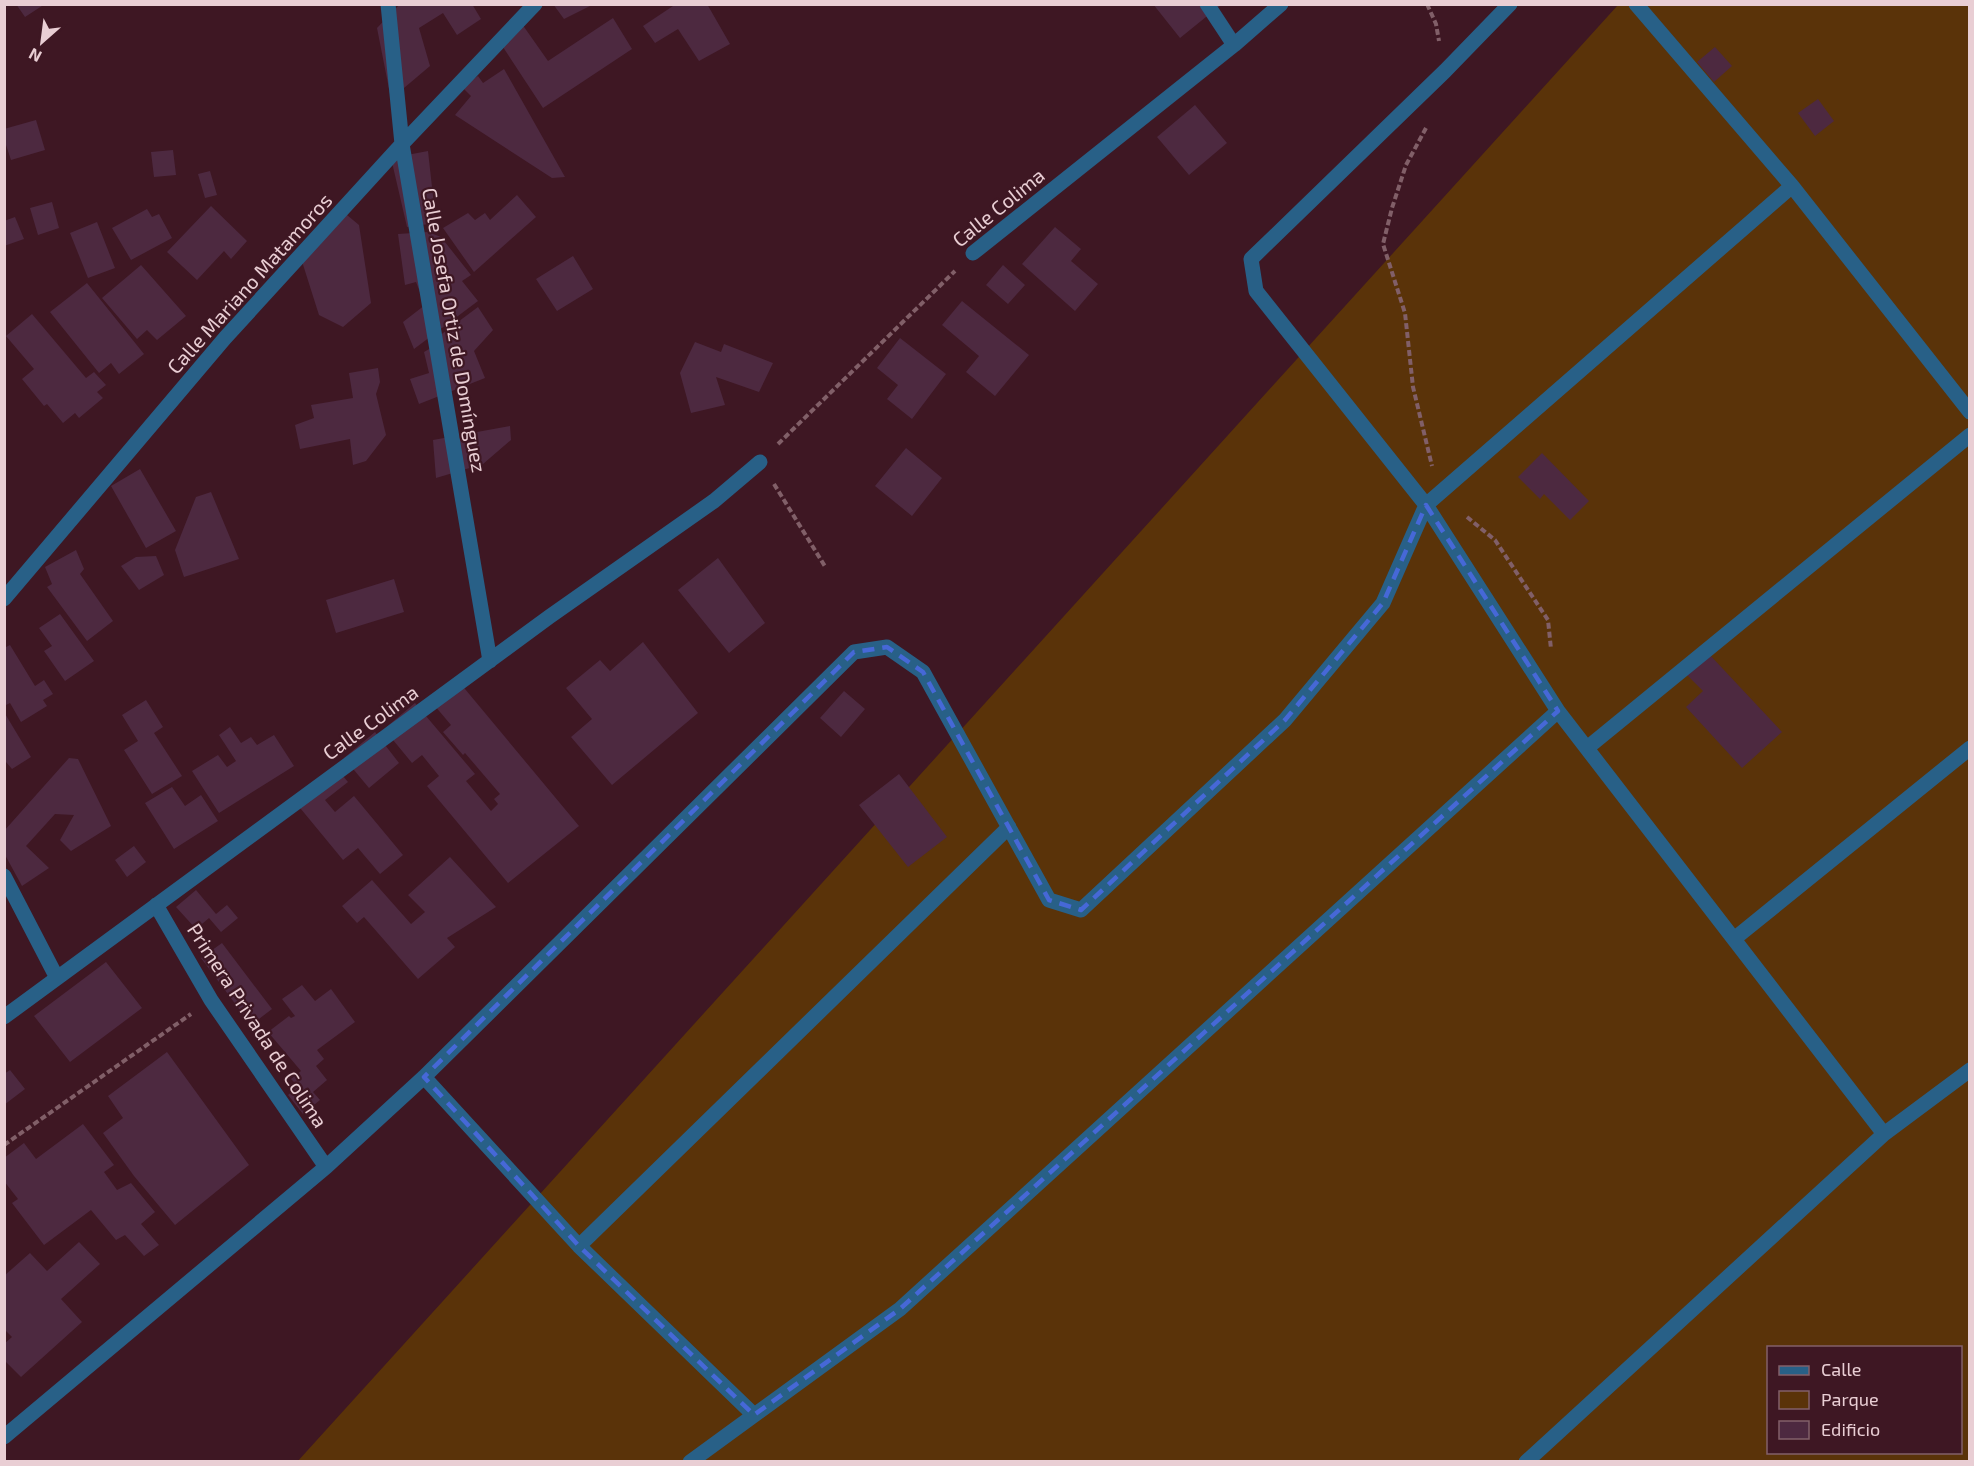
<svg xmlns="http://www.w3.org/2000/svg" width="1974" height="1466" font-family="'Exo 2',sans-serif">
<rect width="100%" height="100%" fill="#3e1723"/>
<path fill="#5a3309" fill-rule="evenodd" d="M1618,5H1969V1461L297,1462ZM1768,1348H1960V1452H1768Z"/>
<path fill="#4d2940" d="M16,4H45L25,17Z
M400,4H472L481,19L457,35L443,13L419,28L430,66L391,99L377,28Z
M553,4H594L564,19Z
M676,4H707L730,44L699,61L678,29L655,43L643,26Z
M1153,4H1222L1180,38Z
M613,18L632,49L543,108L501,44L522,24L548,61Z
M1715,47L1732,66L1714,82L1697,62Z
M504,69L565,177L552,178L455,115L471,96L462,87L478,76L483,83Z
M1818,99L1834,121L1815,136L1798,113Z
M1195,105L1227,143L1189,175L1157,137Z
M36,120L45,150L11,160L4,139V129Z
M173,150L176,175L154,177L151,152Z
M428,151L436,223L407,227L391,158Z
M210,171L217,195L205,198L198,174Z
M517,195L536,217L474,272L443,228L468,213L475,220L485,213L490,220Z
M52,202L59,228L38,235L30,208Z
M211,206L247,241L231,259L224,251L197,280L167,252Z
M147,209L152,217L159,214L172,238L131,260L112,228Z
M341,210L359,225L371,303L343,327L319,315L299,252Z
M15,217L24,239L4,246V221Z
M97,222L115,268L88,278L70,233Z
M1055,227L1081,249L1071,261L1098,284L1075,311L1022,264Z
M428,232L441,237L471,275L462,281L478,301L414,349L403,322L425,305L416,282L405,285L398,234Z
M573,256L593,289L557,311L536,279Z
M141,265L186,316L157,340L147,330L137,339L102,298Z
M1003,265L1025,285L1008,304L986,285Z
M87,283L144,354L119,374L111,363L99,373L50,312Z
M962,301L1029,355L995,396L966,372L979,356L942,325Z
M478,307L493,330L474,351L485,378L419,404L410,379L429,373L424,352L436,345L435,339Z
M32,314L86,378L94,372L106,385L97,392L103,398L79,418L75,413L63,423L47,404L44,406L22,379L34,369L6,336Z
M900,338L946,374L912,419L887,399L898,385L877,368Z
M695,342L721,352L724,344L773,363L759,392L716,377L725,405L691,413L680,373Z
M378,368L380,382L376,394L386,435L366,461L353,465L350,439L300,449L295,425L314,418L311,405L353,398L349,373Z
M510,426L511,440L483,464L436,478L433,440Z
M906,448L942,478L912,516L875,486Z
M1542,453L1589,501L1570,520L1544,494L1540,499L1518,477Z
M140,469L176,531L146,548L111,486Z
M211,492L239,559L184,577L175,550L196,497Z
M76,550L84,569L80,574L113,621L87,641L47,587L52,584L45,567Z
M156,556L164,575L139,590L121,566L136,557Z
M718,558L765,623L729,653L678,590Z
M394,579L404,612L336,633L326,600Z
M60,614L94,661L65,681L44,651L52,646L39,628Z
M643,642L698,713L612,785L571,737L592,719L566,688L600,660L610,671Z
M10,645L35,686L44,680L53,694L43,700L47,706L21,722L10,703L4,706V648Z
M1709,654L1782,732L1742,768L1686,707L1703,691L1687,675Z
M455,677L579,826L508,883L427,786L439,776L422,755L412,763L384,729L415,703L475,774L466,781L491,811L498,804L494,799L500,794L465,753L463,755L443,732L451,725L429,699Z
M844,691L865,709L841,737L820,718Z
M146,700L163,727L154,733L182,776L152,794L124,750L138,741L122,715Z
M4,712L31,757L12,769L6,762L4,763Z
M230,727L241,743L251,737L257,745L274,735L294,766L219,813L192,771L218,755L227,767L236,761L219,735Z
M375,732L399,763L369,788L344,758Z
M69,758L78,759L111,826L71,851L60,840L74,815L55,814L26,846L49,868L22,886L4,853V831Z
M338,770L348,782L325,800L335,812L354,796L403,855L380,874L358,848L343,860L296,803Z
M899,774L947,837L908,867L859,805Z
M172,787L185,806L201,795L218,821L174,849L145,803Z
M134,846L146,862L127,877L115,860Z
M450,857L496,907L447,938L455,947L418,979L364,917L357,923L342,906L372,880L411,924L425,912L408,895Z
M196,890L216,914L227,905L238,918L221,932L209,918L196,929L176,907Z
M222,943L272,1009L251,1025L201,958Z
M106,962L142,1008L70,1062L34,1016Z
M302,985L315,1001L331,989L355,1022L317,1050L324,1059L316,1066L327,1080L313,1092L320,1100L303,1114L288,1095L298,1086L291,1079L301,1071L268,1032L289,1016L291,1018L295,1016L282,999Z
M167,1052L249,1165L175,1225L134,1176L103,1133L123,1118L108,1096Z
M10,1070L25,1089L4,1105V1074Z
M83,1124L114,1165L104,1172L117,1190L131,1183L155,1212L141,1224L159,1245L144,1256L125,1235L116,1240L91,1210L44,1245L12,1203L18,1199L4,1181V1158L24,1143L36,1159Z
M79,1242L100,1264L61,1299L82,1322L21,1377L4,1360V1344L12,1337L4,1329V1276L30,1253L47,1271Z"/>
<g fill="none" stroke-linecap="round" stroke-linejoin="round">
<path stroke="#815f68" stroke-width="4" stroke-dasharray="6 3" stroke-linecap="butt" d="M1427,4L1436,24L1439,41
M1426,128L1406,165L1392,208L1383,244L1405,313L1413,387L1432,466
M778,444L955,271
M774,484L826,568
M1467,517L1495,540L1548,620L1551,649
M4,1145L191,1014"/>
<path stroke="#286087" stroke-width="15" d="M388,4L402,144L490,661
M1207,4L1234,45
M1510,4L1445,71L1251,259L1256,291L1426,505L1558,711L1884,1134
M1636,4L1792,186L1970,412
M973,253L1234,45L1281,4
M4,599L225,338L402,144L535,4
M1587,748L1970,435
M4,876L57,978
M156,905L211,1000L326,1167
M1734,939L1970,748
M4,1017L549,617L714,501L760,462
M424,1077L579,1246L754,1415
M579,1246L1009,827
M4,1437L326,1167L424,1077L854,652L887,647L923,672L1049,900L1081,910L1285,720L1383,603L1426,505L1792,186
M690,1462L900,1309L1558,711
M1526,1462L1884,1134L1970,1070"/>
</g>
<path fill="none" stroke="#4668d7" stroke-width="4.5" stroke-dasharray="12 8" stroke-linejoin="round" d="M1426,505L1558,711L900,1309L754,1415L579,1246L424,1077L854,652L887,647L923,672L1049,900L1081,910L1285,720L1383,603Z"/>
<g text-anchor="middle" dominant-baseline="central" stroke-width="4.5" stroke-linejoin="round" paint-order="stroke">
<g font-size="20" fill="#e9ced4" stroke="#3e1723">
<text transform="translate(998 207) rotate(-39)">Calle Colima</text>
<text transform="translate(249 283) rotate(-48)">Calle Mariano Matamoros</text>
<text transform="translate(455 330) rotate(80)">Calle Josefa Ortiz de Domínguez</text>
<text transform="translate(370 722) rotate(-36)">Calle Colima</text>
<text transform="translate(258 1025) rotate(57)">Primera Privada de Colima</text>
</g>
</g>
<rect width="1974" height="1466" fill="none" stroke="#e9ced4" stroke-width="12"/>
<rect x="1767" y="1346" width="195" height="108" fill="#3e1723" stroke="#82606a" stroke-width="1.5"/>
<rect x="1779" y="1366" width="30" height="9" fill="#286087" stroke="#82606a" stroke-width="1.5"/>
<text x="1821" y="1376" font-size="18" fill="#e9ced4">Calle</text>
<rect x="1779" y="1391" width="30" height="18" fill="#5a3309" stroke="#82606a" stroke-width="1.5"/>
<text x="1821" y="1406" font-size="18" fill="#e9ced4">Parque</text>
<rect x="1779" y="1421" width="30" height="18" fill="#4d2940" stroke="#82606a" stroke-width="1.5"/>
<text x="1821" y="1436" font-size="18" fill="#e9ced4">Edificio</text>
<g transform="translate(42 42) rotate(208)" stroke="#3e1723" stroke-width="4.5" paint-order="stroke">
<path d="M0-4.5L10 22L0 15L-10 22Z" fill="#e9ced4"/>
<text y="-9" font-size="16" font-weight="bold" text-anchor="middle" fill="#e9ced4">N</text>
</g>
</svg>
